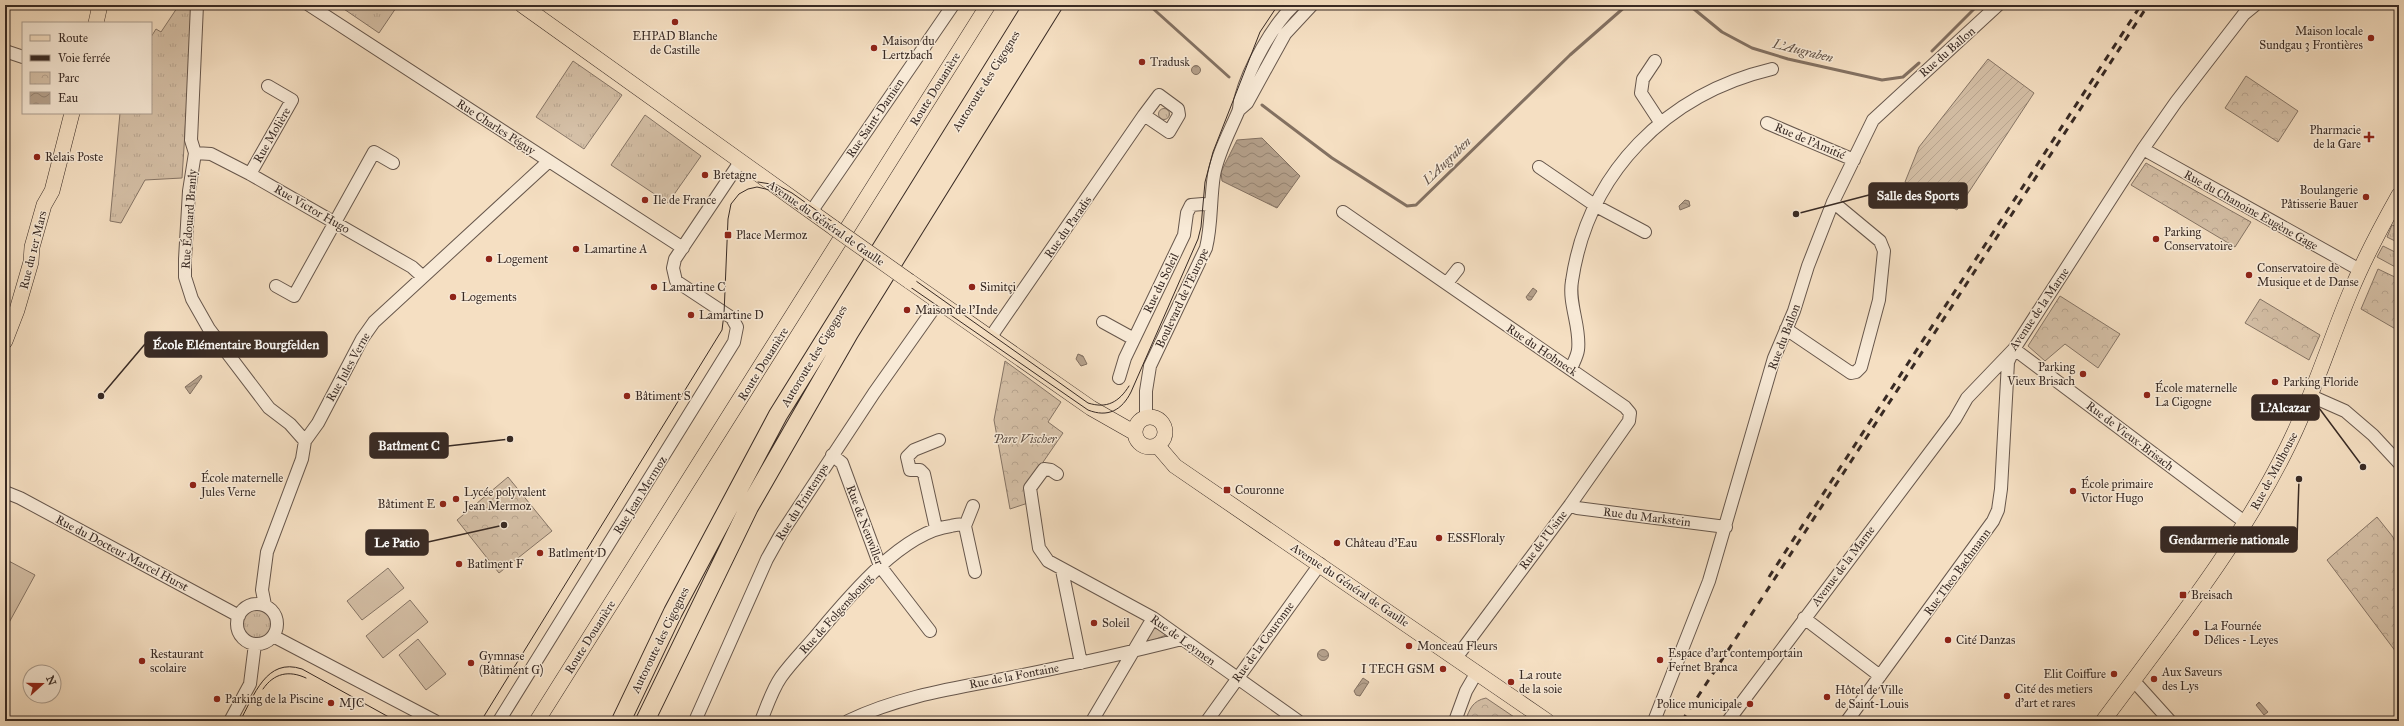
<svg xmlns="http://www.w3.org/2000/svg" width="2404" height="726" font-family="'IM FELL Great Primer',serif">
<defs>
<pattern id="grass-tufts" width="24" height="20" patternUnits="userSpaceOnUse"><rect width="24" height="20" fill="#d5c0a7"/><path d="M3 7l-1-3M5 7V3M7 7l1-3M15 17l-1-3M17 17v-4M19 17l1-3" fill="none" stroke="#b8a590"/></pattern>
<pattern id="park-crowns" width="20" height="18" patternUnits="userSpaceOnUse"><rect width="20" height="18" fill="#d5c0a7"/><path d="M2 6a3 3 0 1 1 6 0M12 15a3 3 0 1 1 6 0" fill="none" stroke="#b8a590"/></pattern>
<pattern id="garden-furrows" width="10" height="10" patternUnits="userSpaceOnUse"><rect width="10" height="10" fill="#d5c0a7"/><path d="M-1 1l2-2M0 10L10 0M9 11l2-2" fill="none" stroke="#b8a590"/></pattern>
<pattern id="water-waves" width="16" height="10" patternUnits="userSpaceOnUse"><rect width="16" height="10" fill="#b5a18c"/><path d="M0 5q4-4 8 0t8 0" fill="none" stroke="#948372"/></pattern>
</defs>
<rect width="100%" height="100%" fill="#f5dfc2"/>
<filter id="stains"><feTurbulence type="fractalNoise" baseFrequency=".005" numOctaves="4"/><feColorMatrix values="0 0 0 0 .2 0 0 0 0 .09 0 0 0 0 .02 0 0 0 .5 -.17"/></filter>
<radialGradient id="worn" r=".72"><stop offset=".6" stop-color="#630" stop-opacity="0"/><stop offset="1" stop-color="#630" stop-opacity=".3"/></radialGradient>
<path fill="url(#grass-tufts)" stroke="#867566" d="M179,5H184L188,9L193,8L182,178L145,180L121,223L110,221L120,113H151V37L156,29L161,32Z
M338,5H398L379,33Z
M573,61L622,95L584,149L536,117Z
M1158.5 114a5.5 5.5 0 1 1 11 0a5.5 5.5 0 1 1-11 0Z
M645,115L701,156L668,203L611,165Z
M2392,225L2399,228V243L2387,237Z
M2383,246L2399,254V269L2377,257Z
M242 624a15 15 0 1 1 30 0a15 15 0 1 1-30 0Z
M1154,627L1166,635L1141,645Z"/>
<path fill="url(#park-crowns)" stroke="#867566" d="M2246,76L2298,111L2278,142L2225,108Z
M2146,163L2251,222L2235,247L2131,185Z
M2378,269L2399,279V331L2361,309Z
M2060,296L2120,334L2098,368L2065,344L2045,361L2028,346Z
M2260,299L2320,335L2309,360L2245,323Z
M1005,361L1061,402L1048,422L1063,433L1026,487L1028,503L1010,509L994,420Z
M508,477L552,531L499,573L457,520Z
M2377,517L2393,537L2399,554V656L2327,560Z
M1486,698L1520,721H1465C1470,709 1472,701 1486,698Z"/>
<path fill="url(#garden-furrows)" stroke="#867566" d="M1988,59L2034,93L1957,210L1905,182L1919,147Z"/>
<path fill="#d5c0a7" stroke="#867566" d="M5,559L35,575L5,630Z
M388,568L404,588L362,620L347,601Z
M410,600L428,622L383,658L366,636Z
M418,639L446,674L426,690L399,655Z"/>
<path fill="url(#water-waves)" stroke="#837162" d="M1191.5 70a4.5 4.5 0 1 1 9 0a4.5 4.5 0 1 1-9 0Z
M1262,138L1300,176L1277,208L1222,181L1221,172L1237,140Z
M1685,200L1689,201L1690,206L1680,210L1679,206Z
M1533,288L1537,291L1531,300H1528L1526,297Z
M1078,354L1083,356L1087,364L1081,366L1076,359Z
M201,375L202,377L190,394L185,387Z
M1317.5 655a5.5 5.5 0 1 1 11 0a5.5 5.5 0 1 1-11 0Z
M1363,678L1369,682L1360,696L1356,695L1354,691Z
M2259,702L2268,712L2264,715L2256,705Z"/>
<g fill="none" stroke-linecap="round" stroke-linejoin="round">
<path stroke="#837162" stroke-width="3" d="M1149,5L1229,77
M1689,5L1722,32L1752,48L1788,59L1882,80L1903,77L1919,63
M1932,51L1978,5
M1262,105L1332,158L1407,206L1416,205L1570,55L1627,5"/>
<g stroke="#67574c" stroke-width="14">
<path id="minor" d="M197,5L191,140L195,153L189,191L185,259V277L192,299L209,329L269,408L290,424L305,441
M309,5L683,248
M5,51L23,57
M1655,61L1643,79L1641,93L1660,122
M1239,110L1247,103L1285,34L1312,5
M1767,123L1854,160
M2143,149L2360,270
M195,153L211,154L250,174L412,267L423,277
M1539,167L1596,206L1645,232
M250,174L292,100L268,86
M811,212L953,5
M1343,212L1625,407L1630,413L1629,421L1570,505L1456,658
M1447,283L1458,269
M276,286L294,296L374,152L393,163
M1103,322L1134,339
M1786,329L1851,373L1856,372L1861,367L1879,300L1884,251L1880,241L1833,202
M990,338L1144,115L1159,95L1178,109L1179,115L1169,132L1144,115
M2014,349L2246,523
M1571,369C1573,363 1577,357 1578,350C1581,327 1568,304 1572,281C1588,172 1667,94 1772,69
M1119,378L1125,358L1184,235L1187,213L1191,205L1203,204L1211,206
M2311,396L2345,411L2373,435L2399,463
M1146,417V391L1150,366L1206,248C1212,224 1210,200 1214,175C1218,153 1229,133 1238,112C1240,108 1239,102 1241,97C1249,68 1272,26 1294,5
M832,455L842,463L880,566L930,631
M1057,474L1051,470L1044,469L1030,488L1039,548L1048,561L1153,618L1298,721
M5,492L20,498L239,616
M1570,505L1577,508L1726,527
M965,526L973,506
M936,528L924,474L920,470H910L907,457L914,450L939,440
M1062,570L1081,663
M237 624a20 20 0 1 1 40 0a20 20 0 1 1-40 0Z
M265,605L262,590L267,552L302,459L305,441L318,423L362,339L374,322L549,161
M1804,618L1880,676
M273,636L435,721
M2133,680L2170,721
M230,721L250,684L255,644
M499,721L734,342L737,327L732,318L676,281L673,268L675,259L740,162
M695,721L767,559L781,534L874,393L939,301
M761,721C767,706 772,690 781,677C791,663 804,650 815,637C846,600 901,532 951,526C956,525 961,523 965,526L975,572
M848,721C898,697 950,689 1003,679C1063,667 1123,654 1182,639
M1092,721L1153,618
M1207,721L1320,564
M1455,721L1466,691L1477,672
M1654,721L1709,581L1774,358L1794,311L1808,266L1833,202L1873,120L1998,5
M1728,721L1955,419L1967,398L2014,349L2143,149L2176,102L2244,14L2255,5
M1847,721L1993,521L1998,510L2001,489L2008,362L2013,351"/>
</g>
<g stroke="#382a24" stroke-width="16">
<path id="major" d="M522,5L834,228
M96,23L100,5
M909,281L1091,408L1135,433
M5,341L17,310L31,262L32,247L44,205L52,191L72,113
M1135 432a15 15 0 1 1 30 0a15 15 0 1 1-30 0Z
M1157,445L1175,466L1547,721
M537,721L988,5
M2103,721C2169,632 2239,546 2288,446C2313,396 2329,343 2350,293C2364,259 2381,227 2399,195"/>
</g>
<g stroke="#382a24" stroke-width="20">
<path id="highway" d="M621,721L673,612L778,415L1033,5
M645,721L749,507L849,333L1053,5"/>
</g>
<use href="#minor" stroke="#f8ead7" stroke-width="12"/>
<use href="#major" stroke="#f5dfc2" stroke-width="15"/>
<use href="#highway" stroke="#f5dfc2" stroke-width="18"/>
<path stroke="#382a24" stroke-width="1" d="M758,182L777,185L792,193L1088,403C1107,409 1119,402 1129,386
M263,689C274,673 289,670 306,678
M240,721C254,696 266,657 302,669L396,721
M481,721L722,330L724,314L728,219L731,204L739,194L748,189L757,187L770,190L1088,410C1108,418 1122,410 1131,392L1198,239L1201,227L1205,182L1213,152L1260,32L1278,5"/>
<path stroke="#382a24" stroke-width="3" stroke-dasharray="7 7" stroke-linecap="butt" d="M1769,577L2141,5
M1682,721L2148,5"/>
<g stroke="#382a24" stroke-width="16" stroke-linecap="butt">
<path id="major-bridge" d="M834,228L909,281"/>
</g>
<use href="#major-bridge" stroke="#f5dfc2" stroke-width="15"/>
</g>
<g fill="#8f2418" stroke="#f8ead7" stroke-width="1.5">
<circle cx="675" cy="22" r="4"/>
<circle cx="2371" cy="38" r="4"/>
<circle cx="874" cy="48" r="4"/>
<circle cx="1142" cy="62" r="4"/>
<path d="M2367 131h4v4h4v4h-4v4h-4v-4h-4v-4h4z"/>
<circle cx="37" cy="157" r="4"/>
<circle cx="705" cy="175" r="4"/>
<circle cx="2366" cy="197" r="4"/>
<circle cx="645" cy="200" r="4"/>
<rect x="724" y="231" width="8" height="8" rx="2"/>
<circle cx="2156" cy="239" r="4"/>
<circle cx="576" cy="249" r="4"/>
<circle cx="489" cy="259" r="4"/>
<circle cx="2249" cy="275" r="4"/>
<circle cx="654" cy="287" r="4"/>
<circle cx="972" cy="287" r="4"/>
<circle cx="453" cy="297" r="4"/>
<circle cx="907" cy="310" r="4"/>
<circle cx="691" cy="315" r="4"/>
<circle cx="2083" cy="374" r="4"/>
<circle cx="2275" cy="382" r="4"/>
<circle cx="2147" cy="395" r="4"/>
<circle cx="627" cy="396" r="4"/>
<circle cx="193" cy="485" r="4"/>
<rect x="1223" y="486" width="8" height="8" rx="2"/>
<circle cx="2073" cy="491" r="4"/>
<circle cx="456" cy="499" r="4"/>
<circle cx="443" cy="504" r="4"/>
<circle cx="1439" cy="538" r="4"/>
<circle cx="1337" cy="543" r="4"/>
<circle cx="540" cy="553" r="4"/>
<circle cx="459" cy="564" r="4"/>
<rect x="2179" y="591" width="8" height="8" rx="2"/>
<circle cx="1094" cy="623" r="4"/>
<circle cx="2196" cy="633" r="4"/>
<circle cx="1948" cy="640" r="4"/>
<circle cx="1409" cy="646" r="4"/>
<circle cx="1660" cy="660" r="4"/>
<circle cx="142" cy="661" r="4"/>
<circle cx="471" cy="663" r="4"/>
<circle cx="1443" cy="669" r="4"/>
<circle cx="2114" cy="674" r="4"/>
<circle cx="2154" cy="679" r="4"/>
<circle cx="1511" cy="682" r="4"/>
<circle cx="2007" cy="696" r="4"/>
<circle cx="1827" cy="697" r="4"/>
<circle cx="217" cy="699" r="4"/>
<circle cx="331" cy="703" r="4"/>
<circle cx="1750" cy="704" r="4"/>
</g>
<g text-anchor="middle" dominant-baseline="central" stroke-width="3" stroke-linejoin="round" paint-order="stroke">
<g font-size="12" fill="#382a24" stroke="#f8ead7" text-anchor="start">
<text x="2363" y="31" text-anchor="end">Maison locale<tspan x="2363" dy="14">Sundgau 3 Frontières</tspan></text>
<text x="675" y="36" text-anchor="middle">EHPAD Blanche<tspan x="675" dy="14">de Castille</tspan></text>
<text x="882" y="41">Maison du<tspan x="882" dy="14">Lertzbach</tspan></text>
<text x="1150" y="62">Tradusk</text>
<text x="2361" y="130" text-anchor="end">Pharmacie<tspan x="2361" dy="14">de la Gare</tspan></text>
<text x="45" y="157">Relais Poste</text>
<text x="713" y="175">Bretagne</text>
<text x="2358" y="190" text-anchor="end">Boulangerie<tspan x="2358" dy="14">Pâtisserie Bauer</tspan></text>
<text x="653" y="200">Ile de France</text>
<text x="2164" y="232">Parking<tspan x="2164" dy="14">Conservatoire</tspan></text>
<text x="736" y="235">Place Mermoz</text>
<text x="584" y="249">Lamartine A</text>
<text x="497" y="259">Logement</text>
<text x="2257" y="268">Conservatoire de<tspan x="2257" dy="14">Musique et de Danse</tspan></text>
<text x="662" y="287">Lamartine C</text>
<text x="980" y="287">Simitçi</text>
<text x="461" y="297">Logements</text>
<text x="915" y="310">Maison de l'Inde</text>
<text x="699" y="315">Lamartine D</text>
<text x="2075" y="367" text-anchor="end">Parking<tspan x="2075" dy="14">Vieux Brisach</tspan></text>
<text x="2283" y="382">Parking Floride</text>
<text x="2155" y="388">École maternelle<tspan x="2155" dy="14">La Cigogne</tspan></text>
<text x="635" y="396">Bâtiment S</text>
<text x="201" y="478">École maternelle<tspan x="201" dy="14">Jules Verne</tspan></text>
<text x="2081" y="484">École primaire<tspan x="2081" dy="14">Victor Hugo</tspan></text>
<text x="1235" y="490">Couronne</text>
<text x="464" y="492">Lycée polyvalent<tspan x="464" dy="14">Jean Mermoz</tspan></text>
<text x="435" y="504" text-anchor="end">Bâtiment E</text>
<text x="1447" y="538">ESSFloraly</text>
<text x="1345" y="543">Château d'Eau</text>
<text x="548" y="553">Batîment D</text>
<text x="467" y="564">Batîment F</text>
<text x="2191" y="595">Breisach</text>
<text x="1102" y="623">Soleil</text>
<text x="2204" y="626">La Fournée<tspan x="2204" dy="14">Délices - Leyes</tspan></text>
<text x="1956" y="640">Cité Danzas</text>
<text x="1417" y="646">Monceau Fleurs</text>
<text x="1668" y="653">Espace d'art contemportain<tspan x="1668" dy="14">Fernet Branca</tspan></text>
<text x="150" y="654">Restaurant<tspan x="150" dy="14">scolaire</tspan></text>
<text x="479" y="656">Gymnase<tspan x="479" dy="14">(Bâtiment G)</tspan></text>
<text x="1435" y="669" text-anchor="end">I TECH GSM</text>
<text x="2162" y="672">Aux Saveurs<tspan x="2162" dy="14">des Lys</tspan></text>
<text x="2106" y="674" text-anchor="end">Elit Coiffure</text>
<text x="1519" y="675">La route<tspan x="1519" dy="14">de la soie</tspan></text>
<text x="2015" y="689">Cité des metiers<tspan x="2015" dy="14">d'art et rares</tspan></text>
<text x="1835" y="690">Hôtel de Ville<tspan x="1835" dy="14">de Saint-Louis</tspan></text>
<text x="225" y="699">Parking de la Piscine</text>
<text x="339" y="703">MJC</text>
<text x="1742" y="704" text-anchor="end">Police municipale</text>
</g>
<g font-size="12" fill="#382a24" stroke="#f8ead7">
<text transform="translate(1947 52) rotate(-41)">Rue du Ballon</text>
<text transform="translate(986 81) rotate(-58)">Autoroute des Cigognes</text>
<text transform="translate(935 89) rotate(-58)">Route Douanière</text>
<text transform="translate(875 118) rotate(-56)">Rue Saint-Damien</text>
<text transform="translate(496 127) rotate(33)">Rue Charles Péguy</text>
<text transform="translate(272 135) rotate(-60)">Rue Molière</text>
<text transform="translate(1810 141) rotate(23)">Rue de l'Amitié</text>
<text transform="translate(312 209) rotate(30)">Rue Victor Hugo</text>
<text transform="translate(2251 210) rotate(29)">Rue du Chanoine Eugène Gage</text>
<text transform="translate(189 219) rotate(-86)">Rue Édouard Branly</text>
<text transform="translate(826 223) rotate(35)">Avenue du Général de Gaulle</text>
<text transform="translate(1068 227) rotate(-55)">Rue du Paradis</text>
<text transform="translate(33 250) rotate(-76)">Rue du 1er Mars</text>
<text transform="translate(1161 283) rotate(-64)">Rue du Soleil</text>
<text transform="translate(1182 298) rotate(-65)">Boulevard de l'Europe</text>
<text transform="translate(2039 309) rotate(-56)">Avenue de la Marne</text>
<text transform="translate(1784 337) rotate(-69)">Rue du Ballon</text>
<text transform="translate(1542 350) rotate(34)">Rue du Hohneck</text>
<text transform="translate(814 356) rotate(-59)">Autoroute des Cigognes</text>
<text transform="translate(763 364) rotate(-58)">Route Douanière</text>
<text transform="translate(348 367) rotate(-61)">Rue Jules Verne</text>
<text transform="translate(2130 436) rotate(37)">Rue de Vieux-Brisach</text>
<text transform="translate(2274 471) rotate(-62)">Rue de Mulhouse</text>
<text transform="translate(640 495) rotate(-58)">Rue Jean Mermoz</text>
<text transform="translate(802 502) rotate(-58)">Rue du Printemps</text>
<text transform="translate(1647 517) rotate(7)">Rue du Markstein</text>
<text transform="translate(865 525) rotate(69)">Rue de Neuwiller</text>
<text transform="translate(1543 540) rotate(-53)">Rue de l'Usine</text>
<text transform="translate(122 553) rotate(28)">Rue du Docteur Marcel Hurst</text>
<text transform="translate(1843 566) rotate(-53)">Avenue de la Marne</text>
<text transform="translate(1957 572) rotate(-54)">Rue Theo Bachmann</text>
<text transform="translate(1350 585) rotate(34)">Avenue du Général de Gaulle</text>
<text transform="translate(836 614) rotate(-48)">Rue de Folgensbourg</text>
<text transform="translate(590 637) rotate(-58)">Route Douanière</text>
<text transform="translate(660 640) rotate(-64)">Autoroute des Cigognes</text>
<text transform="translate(1183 640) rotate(36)">Rue de Leymen</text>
<text transform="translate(1263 642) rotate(-54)">Rue de la Couronne</text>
<text transform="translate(1014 676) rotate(-11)">Rue de la Fontaine</text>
</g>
<g font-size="12" font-style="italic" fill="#5f5045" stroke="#f8ead7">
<text x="1025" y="439">Parc Vischer</text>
</g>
<g font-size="13" font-style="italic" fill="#5e4e43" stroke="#f8ead7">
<text transform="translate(1803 51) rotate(14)">L'Augraben</text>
<text transform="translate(1447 161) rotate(-44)">L'Augraben</text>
</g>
</g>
<path fill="none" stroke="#382a24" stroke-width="1.5" d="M1796 214L1869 195M101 396L145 344M2363 467L2319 408M510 439L448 446M2299 479L2297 540M504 525L428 542"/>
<g fill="#382a24" stroke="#f8ead7" stroke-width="1.5">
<circle cx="1796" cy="214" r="4"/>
<circle cx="101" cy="396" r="4"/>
<circle cx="2363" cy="467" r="4"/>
<circle cx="510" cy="439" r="4"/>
<circle cx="2299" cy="479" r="4"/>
<circle cx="504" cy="525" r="4"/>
</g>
<g fill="#382a24" stroke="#382a24" stroke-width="1.5">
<rect x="1869" y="183" width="98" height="25" rx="4"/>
<rect x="145" y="332" width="182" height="25" rx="4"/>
<rect x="2252" y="395" width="67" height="25" rx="4"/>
<rect x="370" y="433" width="78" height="25" rx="4"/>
<rect x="2161" y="527" width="136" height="25" rx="4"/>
<rect x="366" y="530" width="62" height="25" rx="4"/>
</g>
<g font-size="13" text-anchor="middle" font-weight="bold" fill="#fff">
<text x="1918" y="200">Salle des Sports</text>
<text x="236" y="349">École Elémentaire Bourgfelden</text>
<text x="2285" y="412">L'Alcazar</text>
<text x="409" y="450">Batîment C</text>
<text x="2229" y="544">Gendarmerie nationale</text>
<text x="397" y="547">Le Patio</text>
</g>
<rect width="2404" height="726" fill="none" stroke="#f5dfc2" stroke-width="20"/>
<rect x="6" y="6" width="2392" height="714" fill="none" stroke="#382a24" stroke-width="2"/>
<rect x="10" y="10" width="2384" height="706" fill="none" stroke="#382a24"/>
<rect x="22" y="22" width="130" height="92" fill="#f8ead7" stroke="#ab9d8f"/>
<rect x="30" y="35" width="20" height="6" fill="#f5dfc2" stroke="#ab9d8f"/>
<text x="58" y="42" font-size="12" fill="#382a24">Route</text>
<rect x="30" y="55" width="20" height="6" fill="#382a24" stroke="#ab9d8f"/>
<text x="58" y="62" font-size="12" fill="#382a24">Voie ferrée</text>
<rect x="30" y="72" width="20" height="12" fill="url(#park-crowns)" stroke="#ab9d8f"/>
<text x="58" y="82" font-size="12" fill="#382a24">Parc</text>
<rect x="30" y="92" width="20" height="12" fill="url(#water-waves)" stroke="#ab9d8f"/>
<text x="58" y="102" font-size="12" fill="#382a24">Eau</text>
<g transform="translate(42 684) rotate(69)"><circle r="19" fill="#f8ead7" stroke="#ab9d8f"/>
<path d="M0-3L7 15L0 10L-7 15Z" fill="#8f2418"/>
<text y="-6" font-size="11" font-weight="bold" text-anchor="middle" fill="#382a24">N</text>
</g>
<rect width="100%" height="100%" filter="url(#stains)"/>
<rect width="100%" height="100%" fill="url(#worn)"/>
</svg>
